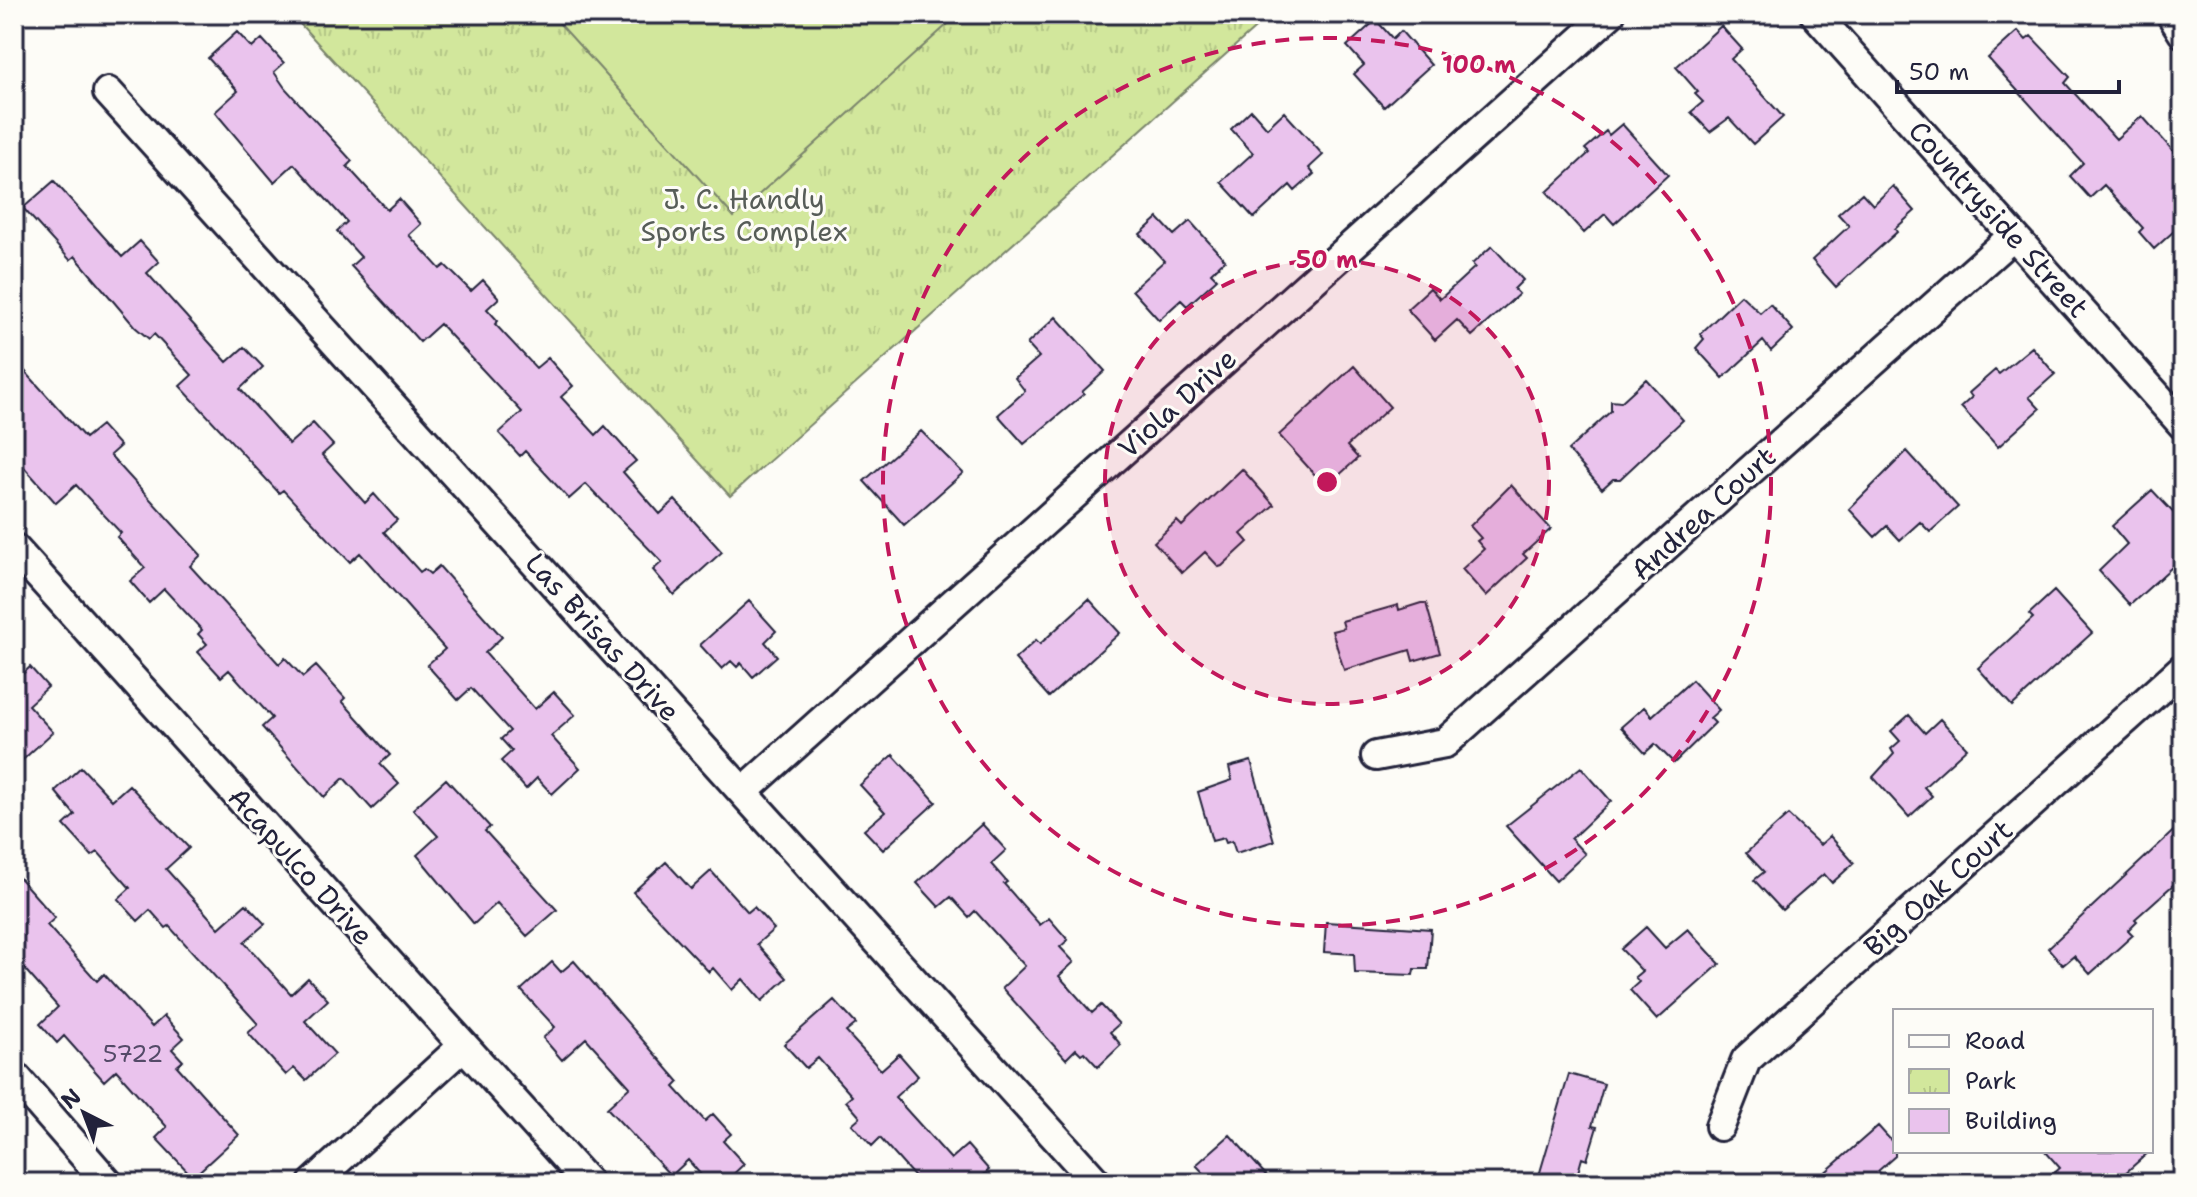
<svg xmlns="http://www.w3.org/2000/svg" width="2197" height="1197" font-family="'Shantell Sans',sans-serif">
<defs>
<pattern id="park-tufts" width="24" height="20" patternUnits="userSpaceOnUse" patternTransform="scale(2)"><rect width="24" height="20" fill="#d2e79c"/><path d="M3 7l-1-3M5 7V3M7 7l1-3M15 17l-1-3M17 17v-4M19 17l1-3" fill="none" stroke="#b4c687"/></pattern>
</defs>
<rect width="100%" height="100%" fill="#fdfcf7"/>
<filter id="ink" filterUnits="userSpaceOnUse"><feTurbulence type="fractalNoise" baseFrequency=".0125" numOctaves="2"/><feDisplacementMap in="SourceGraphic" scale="16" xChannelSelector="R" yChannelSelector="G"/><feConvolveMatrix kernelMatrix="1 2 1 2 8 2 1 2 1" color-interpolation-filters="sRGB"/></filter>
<g filter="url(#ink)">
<path fill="url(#park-tufts)" stroke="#7a846c" stroke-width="2" d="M291,14H1271L730,496Z"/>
<path fill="#d2e79c" stroke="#7a846c" stroke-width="2" d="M551,14H959L734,217Z"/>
<path fill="#eac3ed" stroke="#22223b" stroke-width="2" d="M1376,20L1393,39L1401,31L1431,65L1384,107L1354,74L1364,65L1347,46Z
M1721,26L1742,49L1731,59L1783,117L1753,144L1729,118L1710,132L1691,112L1703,102L1695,94L1698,92L1676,67Z
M2018,31L2026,40L2031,36L2070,77L2065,83L2116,139L2142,116L2183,162V223L2154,249L2139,232L2143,228L2104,185L2090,198L2070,176L2083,163L1988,58Z
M237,32L252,48L262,39L284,63L274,72L285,88L352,161L347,166L387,210L399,199L421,224L409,235L440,269L445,265L471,291L483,280L499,298L487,309L498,321L495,324L536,368L548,358L573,386L561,397L596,435L605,426L636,461L623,472L660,514L675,500L722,552L674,595L653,570L662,562L586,484L569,499L525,451L520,456L499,433L522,412L440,324L420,342L402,322L351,266L361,257L337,231L347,222L294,164L274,182L215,112L238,91L208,58Z
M1251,110L1267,128L1284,112L1323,155L1309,168L1314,174L1295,191L1290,185L1254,218L1221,182L1253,153L1231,129Z
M1622,124L1668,175L1614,224L1605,214L1584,233L1547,192L1589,153L1585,149L1606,131L1609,135Z
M54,181L122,257L140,241L159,262L147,273L227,362L244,347L263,367L240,389L289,444L313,423L333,445L322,455L365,503L374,494L397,520L384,532L420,572L424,569L430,574L439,566L502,637L485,653L535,709L554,692L575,715L551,736L580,768L552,794L537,778L526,789L501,761L512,751L501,739L510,731L471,688L458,700L427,665L445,649L360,553L350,562L283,490L279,493L180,386L192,375L154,334L149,339L135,327L75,256L70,260L23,208Z
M1893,186L1915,211L1895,229L1897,232L1836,287L1812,260L1849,226L1838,214L1862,193L1873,205Z
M1158,218L1174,235L1190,221L1225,260L1211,273L1217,279L1187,306L1181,300L1159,320L1132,290L1164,261L1140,234Z
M1492,246L1523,280L1514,289L1519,294L1472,336L1457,320L1435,340L1407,309L1430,288L1440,299L1475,267L1472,264Z
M1741,295L1760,313L1770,304L1793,330L1771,351L1763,341L1723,378L1696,348L1704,339L1700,334Z
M1056,317L1105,371L1082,392L1084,394L1024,444L998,415L1025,391L1015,378L1039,357L1027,344Z
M2032,347L2055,374L2029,397L2040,409L1998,447L1961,407L1972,397L1969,393L1995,370L1999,374Z
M14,359L85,438L101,425L120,446L110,455L201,555L190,566L279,664L285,658L303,677L316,666L345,698L342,701L390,755L380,764L399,784L372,809L344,778L324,797L262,727L272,718L229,670L221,677L198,652L207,644L198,634L202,630L164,589L149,603L130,581L145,568L117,537L121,533L76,485L56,503L14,456Z
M1354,366L1390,407L1347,446L1358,458L1326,487L1279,435Z
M1646,379L1683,420L1620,479H1613L1602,489L1568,450L1611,411V401L1621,402Z
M921,431L963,473L904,525L864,481Z
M1907,451L1958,507L1930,532L1920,522L1900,540L1887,526L1875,537L1849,509Z
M1242,469L1274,505L1241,534L1248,542L1222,566L1219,567L1205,552L1182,573L1154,542L1177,521L1182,526Z
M1511,485L1551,529L1523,554L1527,558L1486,596L1462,569L1484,549L1477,541L1481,538L1470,526Z
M2152,490L2183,523V557L2130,605L2099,571L2127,544L2112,526Z
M2054,591L2092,633L2012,706L1978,668L2033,618L2029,614Z
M1089,599L1120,633L1049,697L1015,659L1036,640L1040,644Z
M749,601L776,631L765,642L777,656L753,677L741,663L737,667L731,661L722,669L700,645Z
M1421,603H1426L1440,653L1413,661L1410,650L1344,670L1332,631L1344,628L1342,621L1398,605L1399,610Z
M30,667L48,687L28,705L53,732L14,768V682Z
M1692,680L1719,710L1710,718L1715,723L1674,763L1655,744L1645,753L1621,727L1644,707L1652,716Z
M1909,715L1925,733L1940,719L1967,748L1924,787L1932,796L1909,817L1873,777L1894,754L1891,749L1900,741L1891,731Z
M893,755L936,802L883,850L864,830L885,812L860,785Z
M1251,761L1274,841L1236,853L1232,841L1226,843L1224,838L1212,841L1198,792L1232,780L1229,767Z
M81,767L112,800L129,785L189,848L166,869L219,928L246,904L265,924L244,942L291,994L308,978L328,1000L305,1021L335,1054L306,1080L294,1068L286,1075L248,1033L258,1024L169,926L166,928L150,910L138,921L118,899L130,888L98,852L92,856L64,825L75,815L55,791Z
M1581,767L1611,801L1571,839L1585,854L1556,881L1506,826Z
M446,779L490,827L485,831L557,910L527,936L497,903L474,924L417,855L438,836L413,809Z
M1788,815L1820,845L1830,836L1854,863L1832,883L1824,874L1782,910L1754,880L1764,872L1746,853Z
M2183,822V876L2135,919L2137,921L2128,930L2133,935L2090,974L2074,956L2063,965L2048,948Z
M982,824L1006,850L991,864L1007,882L1004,884L1040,925L1049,918L1068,940L1060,947L1074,962L1059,976L1092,1013L1101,1005L1119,1024L1110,1032L1121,1045L1098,1067L1084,1052L1081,1054L1076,1049L1066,1059L1002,988L1025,966L975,911L969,917L951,897L939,907L917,883Z
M666,862L691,889L711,871L748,912L754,907L774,929L757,944L787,978L762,1001L743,979L732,990L713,968L709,972L633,892Z
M14,872L55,918L47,925L97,981L104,974L152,1027L164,1016L184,1038L172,1049L183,1061L177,1066L239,1135L193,1177L156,1138L167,1127L116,1070L104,1081L64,1036L57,1043L40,1024L58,1007L14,957Z
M1326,922L1431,929L1428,969H1414L1413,975L1355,973L1354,954L1324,952Z
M1646,927L1665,948L1688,929L1720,964L1657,1020L1630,990L1639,982L1635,977L1642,971L1621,949Z
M574,961L679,1082L674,1087L705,1121L713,1114L731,1134L723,1141L744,1164L724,1183H708L688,1160L671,1176L607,1108L630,1087L586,1038L562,1060L543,1038L555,1027L521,990L552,962L561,972Z
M834,1000L856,1024L846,1032L881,1070L899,1054L918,1076L895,1097L951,1159L967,1145L989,1170L975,1183H920L880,1138L872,1146L852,1124L860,1117L846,1101L852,1096L818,1058L806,1068L784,1044Z
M1569,1074L1604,1084L1592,1126L1597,1127L1587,1160L1582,1158L1575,1183H1551L1538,1179Z
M1878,1126L1895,1145V1156L1878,1171L1889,1183H1813Z
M1230,1135L1256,1164L1273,1183H1213L1196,1165Z
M2045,1151H2150L2114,1183H2043L2060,1168Z"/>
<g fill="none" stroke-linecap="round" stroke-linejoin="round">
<g stroke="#22223b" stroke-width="34">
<path id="minor" d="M1815,14L2183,425
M2171,14L2183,33
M108,92L1097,1183
M14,548L588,1183
M1376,756L1445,743L2013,236
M744,791L1610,14
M14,1075L108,1183
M1720,1126L1746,1060L2183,668
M313,1183L463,1046"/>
</g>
<use href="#minor" stroke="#fdfcf7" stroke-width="28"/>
</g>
</g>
<circle cx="1327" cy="482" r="222" fill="#c2185b" fill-opacity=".12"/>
<g fill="none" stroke="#c2185b" stroke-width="4" stroke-dasharray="14 10">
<circle cx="1327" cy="482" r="222"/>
<circle cx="1327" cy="482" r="444"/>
</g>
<g text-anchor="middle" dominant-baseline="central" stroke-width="6" stroke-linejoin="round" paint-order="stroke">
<g font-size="24" fill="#544a68">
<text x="133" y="1054">5722</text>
</g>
<g font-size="28" fill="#575d58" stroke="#fdfcf7">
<text x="744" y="199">J. C. Handly<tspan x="744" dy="32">Sports Complex</tspan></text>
</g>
<g font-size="28" fill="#22223b" stroke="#fdfcf7">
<text transform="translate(1999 219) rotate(48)">Countryside Street</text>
<text transform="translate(1177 403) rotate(-42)">Viola Drive</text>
<text transform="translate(1703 513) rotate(-42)">Andrea Court</text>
<text transform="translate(603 637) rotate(48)">Las Brisas Drive</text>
<text transform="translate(301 866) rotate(48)">Acapulco Drive</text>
<text transform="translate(1938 888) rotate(-42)">Big Oak Court</text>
</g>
</g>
<circle cx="1327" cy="482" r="12" fill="#c2185b" stroke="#fdfcf7" stroke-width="4"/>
<g font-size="24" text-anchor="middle" font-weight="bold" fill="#c2185b" stroke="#fdfcf7" stroke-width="6" stroke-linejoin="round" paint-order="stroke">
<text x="1479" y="73">100 m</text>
<text x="1327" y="268">50 m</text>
</g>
<rect width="2197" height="1197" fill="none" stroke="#fdfcf7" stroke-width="48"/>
<rect x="24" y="24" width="2149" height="1149" fill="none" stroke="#22223b" stroke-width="3" filter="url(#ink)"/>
<rect x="1893" y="1009" width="260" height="144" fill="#fdfcf7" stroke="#a5a5ac" stroke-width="2"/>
<rect x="1909" y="1035" width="40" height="12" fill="#fdfcf7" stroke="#a5a5ac" stroke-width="2"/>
<text x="1965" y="1049" font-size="24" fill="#22223b">Road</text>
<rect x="1909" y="1069" width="40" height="24" fill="url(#park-tufts)" stroke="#a5a5ac" stroke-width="2"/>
<text x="1965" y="1089" font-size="24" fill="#22223b">Park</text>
<rect x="1909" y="1109" width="40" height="24" fill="#eac3ed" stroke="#a5a5ac" stroke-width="2"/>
<text x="1965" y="1129" font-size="24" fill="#22223b">Building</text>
<g transform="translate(84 1113) rotate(318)" stroke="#fdfcf7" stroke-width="6" paint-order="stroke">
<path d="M0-6L14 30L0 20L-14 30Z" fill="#22223b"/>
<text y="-12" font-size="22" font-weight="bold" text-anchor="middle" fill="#22223b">N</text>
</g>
<path d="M1897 80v12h222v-12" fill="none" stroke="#22223b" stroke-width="4"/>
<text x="1909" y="80" font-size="24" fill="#22223b" stroke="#fdfcf7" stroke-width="6" paint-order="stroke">50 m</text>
</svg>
